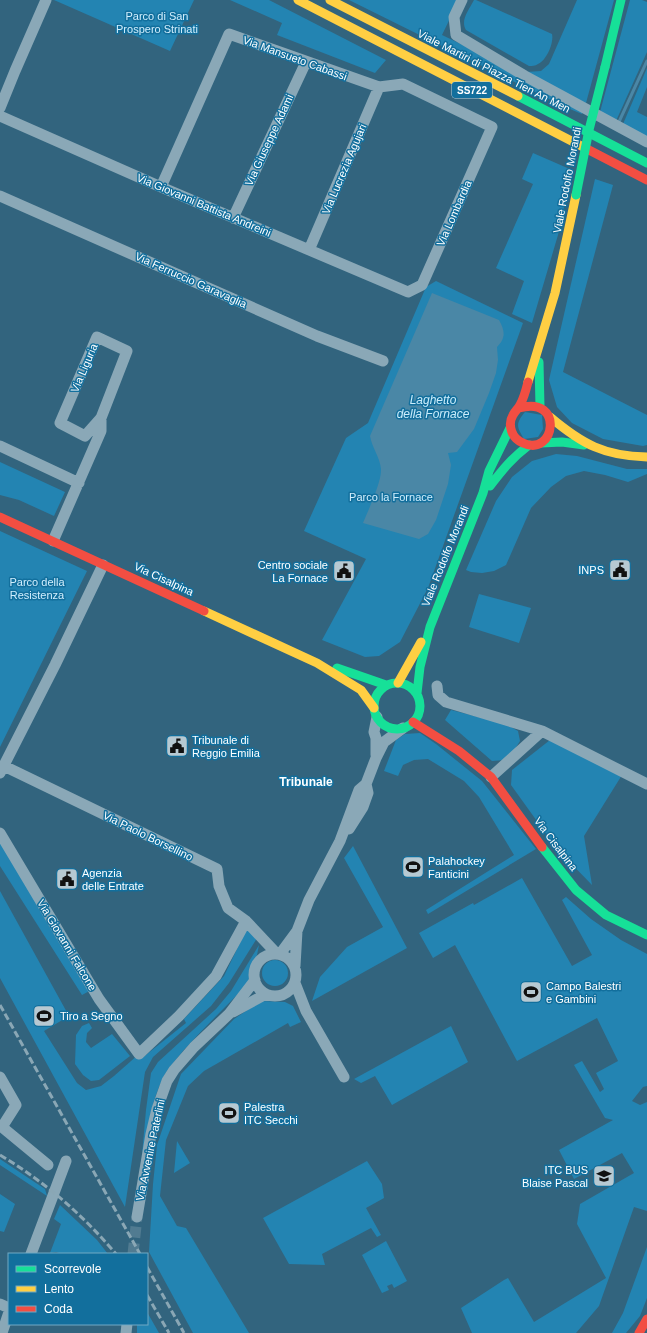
<svg xmlns="http://www.w3.org/2000/svg" width="647" height="1333" font-family="Arial,sans-serif">
<rect width="100%" height="100%" fill="#32647e"/>
<path fill="#2384b2" d="M54,0H194L170,51Z
M230,0H269L386,60L375,73L277,35L282,23Z
M349,0H459L442,35L467,47L583,111L582,114L565,107Z
M474,0H476L552,34C554,42 547,60 538,64C535,66 532,66 529,66L466,30C460,20 469,10 474,0Z
M577,0H614L586,103L560,91L526,72L541,71L549,64Z
M630,0H642L647,2V52L616,121L600,112Z
M647,68V87L637,112L647,117V138L623,124Z
M533,153L572,170L558,235L532,323L512,314L524,281L496,268L533,184L522,179Z
M595,179L613,185L563,372L647,415V445L643,446L603,439L572,423L557,407L549,380Z
M436,281L523,323L428,588L400,642L379,656L365,657L322,640L366,559L304,531L346,438L368,423L426,287Z
M525,412L542,415L543,429L538,437L524,439C517,427 515,424 525,412Z
M556,454L577,456L627,469H647V474L628,482L605,475L584,471L566,476L551,487L531,508L506,565L494,571L482,573L471,572L466,570L496,501L512,477L532,461Z
M0,462L65,492L54,516L19,500L0,495Z
M0,531L87,571L0,747Z
M479,594L531,608L519,643L469,627Z
M451,710L506,724L518,731L520,741L513,752L505,760L492,761L445,720Z
M420,733L436,744L482,781L536,849L428,914L426,910L514,855L479,797L464,781L428,759L414,760L403,765L398,776L384,771L396,740L405,734Z
M550,740L622,775L584,836L592,885L557,849L511,785L512,770Z
M0,833L93,989L82,995L0,866Z
M353,846L407,948L312,1001L320,977L347,947L383,927L344,858Z
M522,878L572,966L592,955L562,900L566,897L591,919L621,940L647,954V1086L643,1087L632,1101L640,1105L647,1102V1211L634,1207L599,1306L576,1333H472L461,1308L504,1280L508,1278L534,1322L606,1278L577,1224L580,1204L634,1173L622,1153L574,1179L559,1150L613,1120L605,1118L574,1065L582,1061L600,1092L604,1089L596,1073L618,1061L597,1018L517,1061L455,945L433,958L419,933L473,903L474,905Z
M0,891L69,1016L44,1031L77,1083L86,1090L101,1086L114,1076L139,1054L142,1058L186,1023L184,1019L224,976L249,924L259,935L229,983L211,1006L153,1057L145,1072L125,1207L0,978Z
M259,945L257,955L252,965L250,979L245,987C224,1008 203,1029 183,1051C176,1060 168,1068 163,1078C151,1102 148,1129 142,1155L146,1110L151,1073L158,1062L216,1009L231,991Z
M262 973a13 13 0 1 1 26 0a13 13 0 1 1-26 0Z
M261,1001L285,1002L293,1006L301,1022L290,1027L288,1023L204,1071L188,1086L166,1140L160,1196L177,1226L186,1228L249,1333H193L149,1252L153,1184L157,1145L181,1074L234,1019Z
M89,1023L92,1028L87,1033L86,1042L91,1048L112,1034L130,1056L99,1080L91,1081L83,1075L75,1064L76,1035L82,1026Z
M451,1026L468,1062L392,1105L375,1076L361,1083L354,1079Z
M177,1141L190,1163L174,1173Z
M0,1159L45,1189L47,1196L0,1165Z
M367,1161L382,1184L384,1198L366,1208L381,1235L377,1237L371,1228L322,1254L325,1265L289,1264L263,1218Z
M0,1194L15,1204L4,1232L0,1231Z
M60,1205L97,1240L108,1254H62L56,1252L50,1253L61,1224L54,1219Z
M386,1241L407,1281L394,1288L392,1284L387,1286L389,1290L382,1293L362,1255Z
M647,1247V1298L640,1316L626,1333H612L623,1313Z
M147,1312L159,1333H137V1324H147Z"/>
<path fill="#4a87a6" d="M432,293L499,320C505,331 506,338 497,347L498,360L496,373L489,393L474,429L457,452L448,453L451,465L448,484L436,520L428,534L419,539L363,523C368,511 382,481 381,469C380,457 372,448 370,436Z"/>
<g fill="none" stroke-linecap="round" stroke-linejoin="round">
<path stroke="#4a87a6" stroke-width="3" d="M618,124L647,61"/>
<path stroke="#517b91" stroke-width="11" stroke-dasharray="11 5.5" stroke-linecap="butt" d="M133,1254L137,1217"/>
<path stroke="#8aa8b7" stroke-width="11" d="M462,0L454,17L456,35L525,76L647,142
M0,108L15,71L46,0
M0,116L161,187L408,292L422,285L492,127L403,84L379,87L229,34L161,187
M0,196L317,336L383,361
M233,218L306,62
M309,250L379,87
M0,446L79,483
M53,541L101,431V418L127,351L97,337L60,423L85,436L101,418
M437,686L438,695L446,702L542,731
M376,755V738L374,732L377,717
M4,766L217,869L219,886L228,908L246,921L277,954
M0,773L55,665L103,565
M491,777L542,731L647,784
M349,829L363,807L368,793L366,784
M0,833L99,999L139,1054L179,1016L216,976L246,921
M254 975a21 21 0 1 1 42 0a21 21 0 1 1-42 0Z
M280,954L297,931L309,900L340,841L359,790L366,784L376,758L384,742L403,728
M295,966L297,931
M295,983L306,1011L344,1077
M233,1012L266,994
M0,1077L16,1105L2,1127L48,1165
M137,1217L151,1134L157,1109L167,1081L174,1070L194,1047L229,1014L255,980
M31,1254L66,1161
M0,1304L9,1308
M2,1333L9,1312
M126,1333L127,1324"/>
<path stroke="#16e098" stroke-width="9" d="M605,67L621,0
M518,96L647,163
M539,362L540,407
M541,443L562,442L584,445
M490,486C503,469 512,458 529,445
M337,668L386,685
M374 706a23 23 0 1 1 46 0a23 23 0 1 1-46 0Z
M417,693L420,667L430,627L483,493L489,471L510,428
M542,847L576,890L606,915L647,935"/>
<path stroke="#ffcf43" stroke-width="9" d="M298,0L587,149
M330,0L518,96
M528,382L555,293L576,195
M550,417C582,444 604,456 647,457
M204,611L317,663L361,690L374,708
M398,683L421,642"/>
<path stroke="#f24e42" stroke-width="9" d="M587,149L647,180
M519,408C565,395 555,458 523,443C512,439 507,425 513,415C515,411 518,409 520,405C524,398 526,390 528,382
M0,517L204,611
M413,722L459,751L491,777L542,847
M639,1333L647,1319"/>
<path stroke="#8aa7b5" stroke-width="3" stroke-dasharray="7 3" stroke-linecap="butt" d="M0,1005L140,1254
M0,1155C45,1182 82,1214 116,1254
M147,1267L184,1333
M147,1295L169,1333"/>
<path stroke="#16e098" stroke-width="9" d="M576,195L589,130L605,67"/>
</g>
<defs>
<g id="civic-square" transform="scale(1.15)"><rect x="-9" y="-9" width="18" height="18" rx="4" fill="#b7c9d2" stroke="#126f9d"/><path d="M-.6-6.5H3V-4.5H.6V-3L4-1V1h2V6H-6V1h2V-1L-.6-3ZM-1.2 2.5V6h2.4V2.5Z" fill="#111"/></g>
<g id="stadium-square" transform="scale(1.15)"><rect x="-9" y="-9" width="18" height="18" rx="4" fill="#b7c9d2" stroke="#126f9d"/><path d="M0-5a6.5 5 0 1 0 0 10a6.5 5 0 1 0 0-10ZM-3.5-1.8h7v3.6h-7Z" fill="#111"/></g>
<g id="university-square" transform="scale(1.15)"><rect x="-9" y="-9" width="18" height="18" rx="4" fill="#b7c9d2" stroke="#126f9d"/><path d="M0-5L7-2L0 1L-7-2ZM-4 1L0 2.5L4 1V4Q0 6-4 4Z" fill="#111"/></g>
</defs>
<g fill-rule="evenodd">
<use href="#civic-square" x="620" y="570"/>
<use href="#civic-square" x="344" y="571"/>
<use href="#civic-square" x="177" y="746"/>
<use href="#stadium-square" x="413" y="867"/>
<use href="#civic-square" x="67" y="879"/>
<use href="#stadium-square" x="531" y="992"/>
<use href="#stadium-square" x="44" y="1016"/>
<use href="#stadium-square" x="229" y="1113"/>
<use href="#university-square" x="604" y="1176"/>
</g>
<g text-anchor="middle" dominant-baseline="central" stroke-width="3" stroke-linejoin="round" paint-order="stroke">
<rect fill="#126f9d" stroke="#b8d4e2" stroke-width="1" x="452" y="82" width="40" height="16" rx="3"/>
<g font-size="10" font-weight="bold" fill="#fff">
<text x="472" y="90">SS722</text>
</g>
<g font-size="11" fill="#d1effe" stroke="#126f9d">
<text x="157" y="16">Parco di San<tspan x="157" dy="13">Prospero Strinati</tspan></text>
<text x="391" y="497">Parco la Fornace</text>
<text x="37" y="582">Parco della<tspan x="37" dy="13">Resistenza</tspan></text>
</g>
<g font-size="11" fill="#fff" stroke="#126f9d">
<text transform="translate(295 58) rotate(20)">Via Mansueto Cabassi</text>
<text transform="translate(494 71) rotate(27)">Viale Martiri di Piazza Tien An Men</text>
<text transform="translate(269 140) rotate(-65)">Via Giuseppe Adami</text>
<text transform="translate(344 169) rotate(-67)">Via Lucrezia Agujari</text>
<text transform="translate(567 180) rotate(-79)">Viale Rodolfo Morandi</text>
<text transform="translate(204 205) rotate(23)">Via Giovanni Battista Andreini</text>
<text transform="translate(454 213) rotate(-66)">Via Lombardia</text>
<text transform="translate(191 280) rotate(24)">Via Ferruccio Garavaglia</text>
<text transform="translate(84 368) rotate(-67)">Via Liguria</text>
<text transform="translate(445 556) rotate(-68)">Viale Rodolfo Morandi</text>
<text transform="translate(164 579) rotate(25)">Via Cisalpina</text>
<text transform="translate(148 836) rotate(26)">Via Paolo Borsellino</text>
<text transform="translate(556 844) rotate(53)">Via Cisalpina</text>
<text transform="translate(67 945) rotate(59)">Via Giovanni Falcone</text>
<text transform="translate(150 1150) rotate(-78)">Via Avvenire Paterlini</text>
</g>
<g font-size="11" fill="#fff" stroke="#126f9d" text-anchor="start">
<text x="328" y="565" text-anchor="end">Centro sociale<tspan x="328" dy="13">La Fornace</tspan></text>
<text x="604" y="570" text-anchor="end">INPS</text>
<text x="192" y="740">Tribunale di<tspan x="192" dy="13">Reggio Emilia</tspan></text>
<text x="428" y="861">Palahockey<tspan x="428" dy="13">Fanticini</tspan></text>
<text x="82" y="873">Agenzia<tspan x="82" dy="13">delle Entrate</tspan></text>
<text x="546" y="986">Campo Balestri<tspan x="546" dy="13">e Gambini</tspan></text>
<text x="60" y="1016">Tiro a Segno</text>
<text x="244" y="1107">Palestra<tspan x="244" dy="13">ITC Secchi</tspan></text>
<text x="588" y="1170" text-anchor="end">ITC BUS<tspan x="588" dy="13">Blaise Pascal</tspan></text>
</g>
<g font-size="12" font-style="italic" fill="#cbedfc" stroke="#126f9d">
<text x="433" y="400">Laghetto<tspan x="433" dy="14">della Fornace</tspan></text>
</g>
<g font-size="12" font-weight="bold" fill="#fff" stroke="#126f9d">
<text x="306" y="782">Tribunale</text>
</g>
</g>
<rect x="8" y="1253" width="140" height="72" fill="#126f9d" stroke="#71a9c4"/>
<rect x="16" y="1266" width="20" height="6" fill="#16e098" stroke="#71a9c4"/>
<text x="44" y="1273" font-size="12" fill="#ffffff">Scorrevole</text>
<rect x="16" y="1286" width="20" height="6" fill="#ffcf43" stroke="#71a9c4"/>
<text x="44" y="1293" font-size="12" fill="#ffffff">Lento</text>
<rect x="16" y="1306" width="20" height="6" fill="#f24e42" stroke="#71a9c4"/>
<text x="44" y="1313" font-size="12" fill="#ffffff">Coda</text>
</svg>
